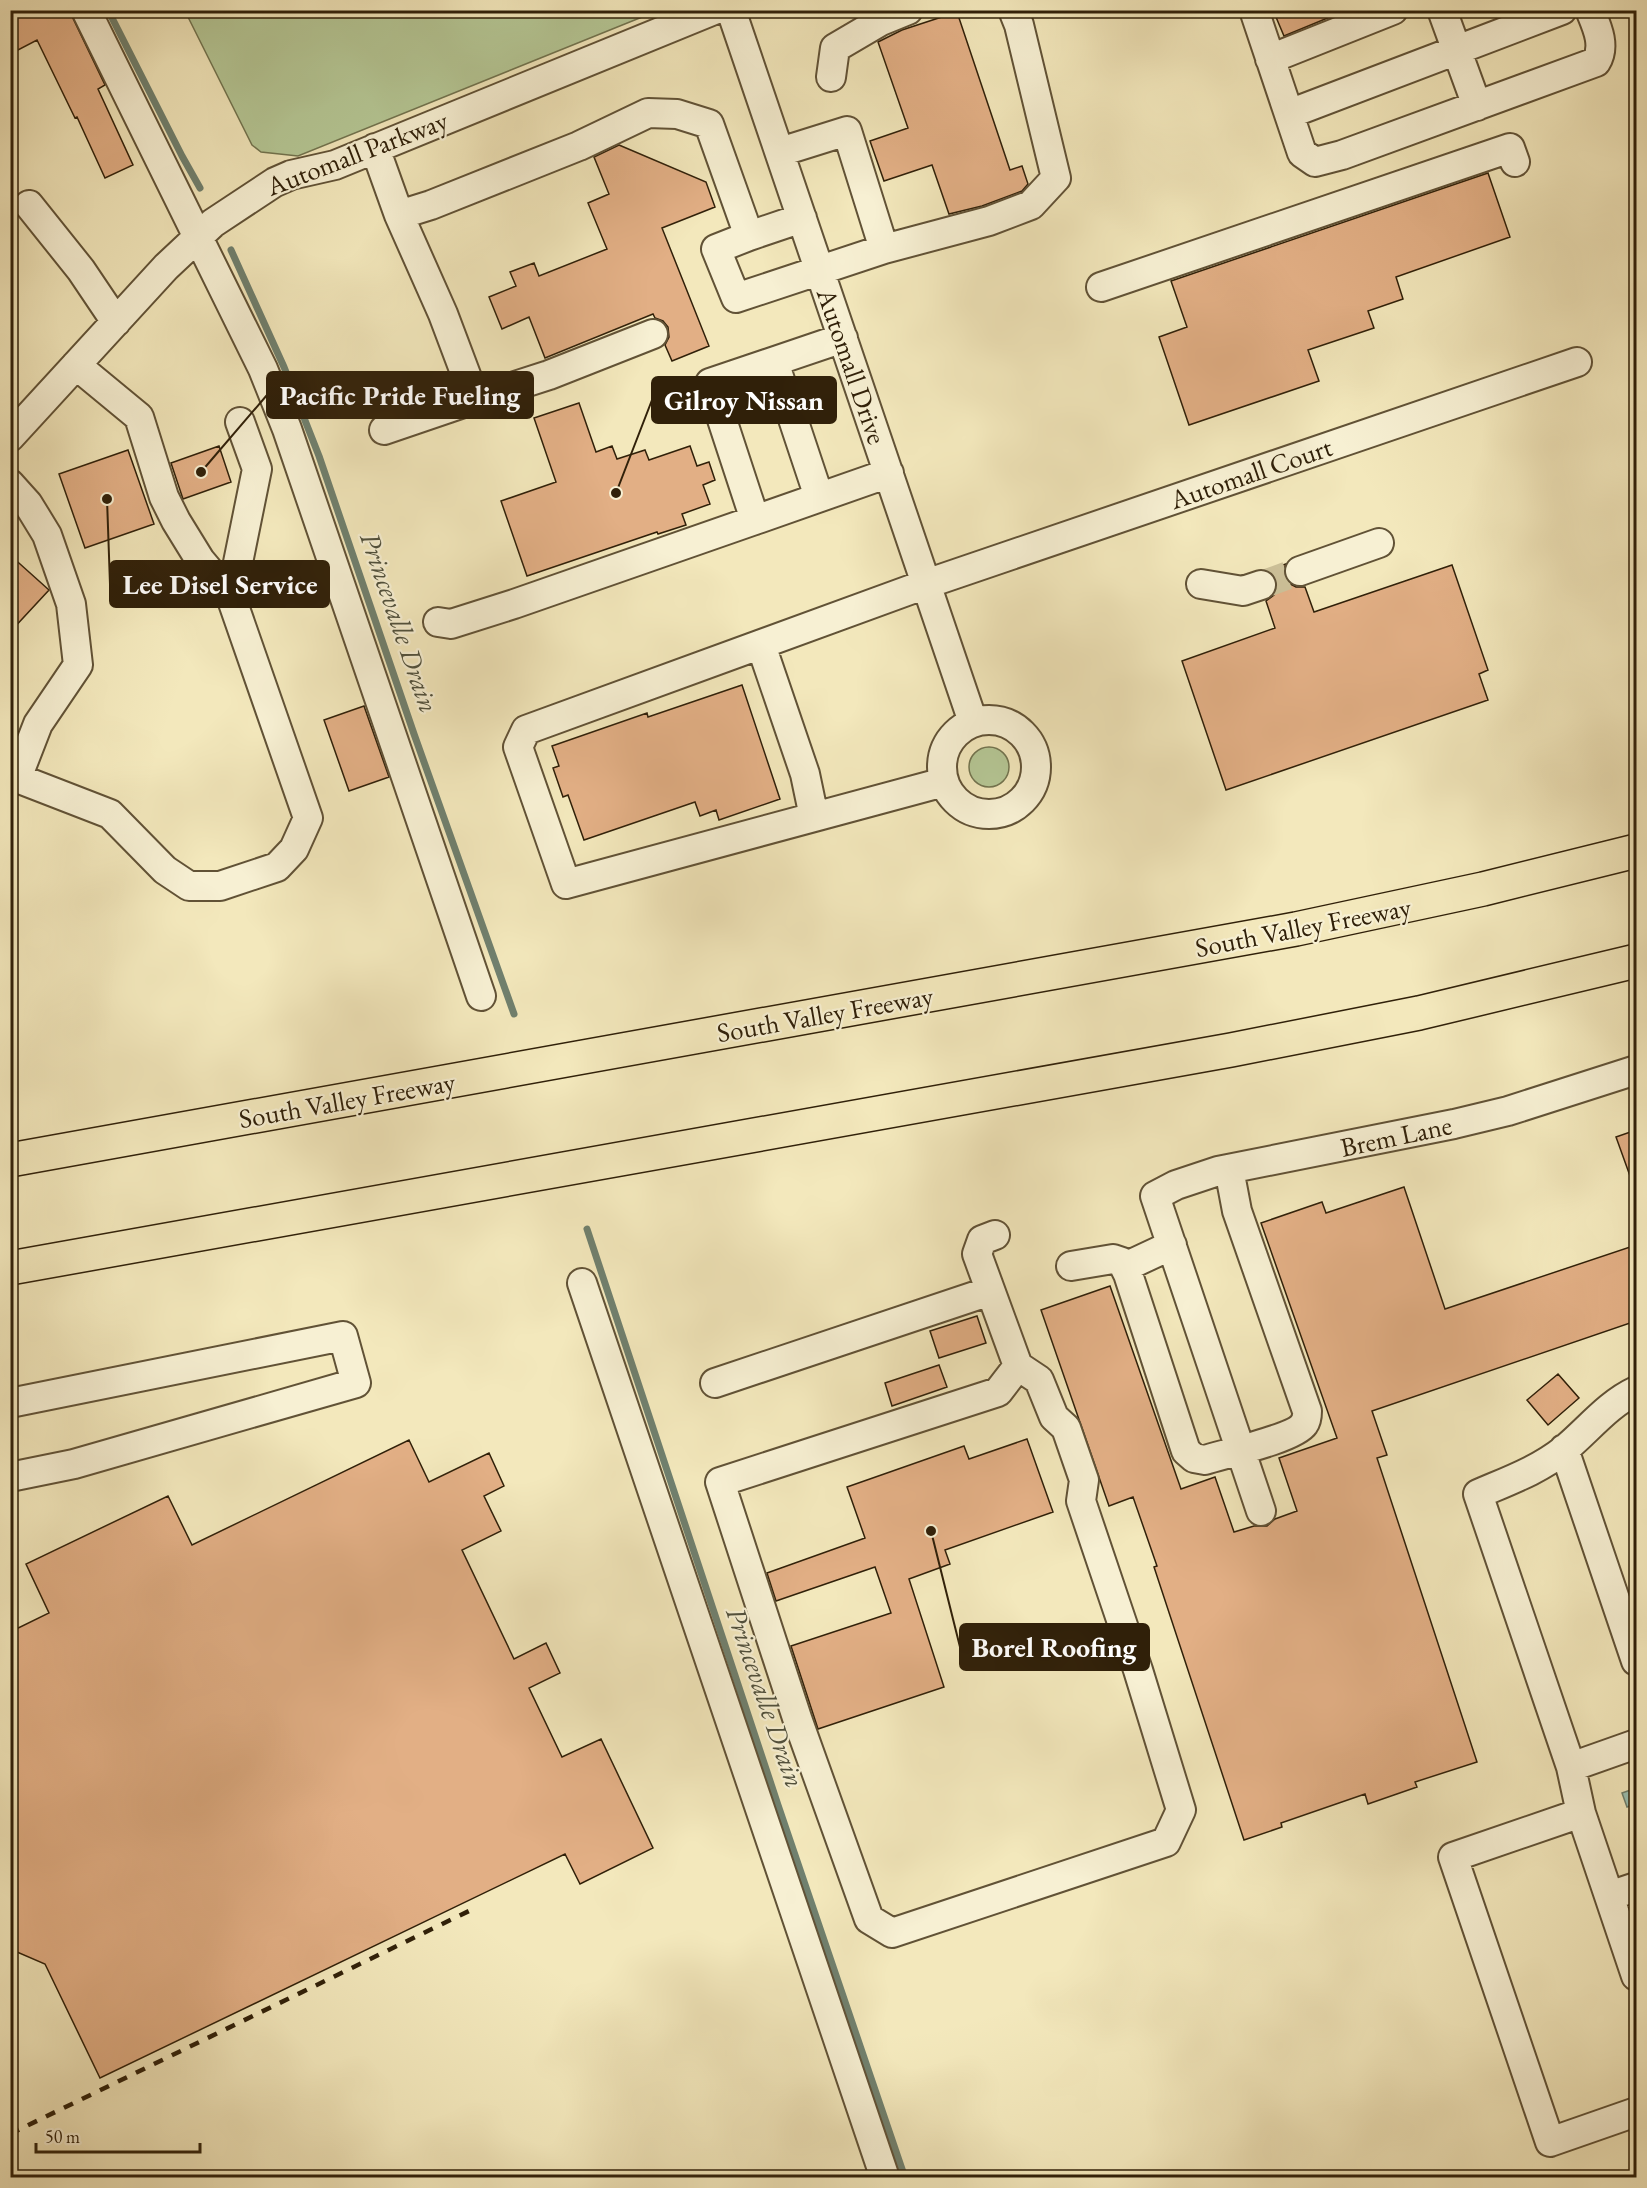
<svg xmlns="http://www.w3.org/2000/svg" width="1647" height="2188" font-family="'EB Garamond',serif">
<rect width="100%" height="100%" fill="#f3e8bc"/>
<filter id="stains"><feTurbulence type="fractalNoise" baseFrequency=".00333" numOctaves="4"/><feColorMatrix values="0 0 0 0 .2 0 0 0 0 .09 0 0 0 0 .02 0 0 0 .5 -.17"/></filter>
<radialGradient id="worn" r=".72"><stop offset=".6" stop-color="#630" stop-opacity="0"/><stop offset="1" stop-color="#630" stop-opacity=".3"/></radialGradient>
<path fill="#b5c795" stroke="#72744f" stroke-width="1.5" d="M185,11H657L298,156L261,152L252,145Z
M969 767a20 20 0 1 1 40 0a20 20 0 1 1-40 0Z"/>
<path fill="#9bc0b2" stroke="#70806e" stroke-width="1.5" d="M1636,1788V1804L1627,1807L1622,1793Z"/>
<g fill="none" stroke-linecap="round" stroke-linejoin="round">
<path stroke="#70806e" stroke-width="7" d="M108,10L182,156L200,188
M231,250L284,367L319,456L414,734L514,1014
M587,1229L778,1805L905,2178"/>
</g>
<path fill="#e2af85" stroke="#302009" stroke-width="1.5" d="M10,10H69L105,85L98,89L133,165L105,178L77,117L75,118L37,40L18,50L10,35Z
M1273,10H1347L1284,36Z
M957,12L1010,170L1022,166L1028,184L1022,191L982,206L949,214L932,165L884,181L870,141L908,128L878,42L902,30Z
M619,145L706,182L715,207L662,228L709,346L672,361L665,345L669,337L668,327L663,321L655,318L653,314L545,358L529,317L502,329L489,297L516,286L510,272L534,263L539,276L607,249L588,203L609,194L594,157Z
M1488,173L1510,237L1396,277L1403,299L1368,311L1374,328L1308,350L1319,381L1189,425L1159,337L1187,327L1171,281Z
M579,403L596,452L612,446L617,459L645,450L649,460L690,446L697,466L709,462L715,480L703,485L710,504L682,514L686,525L658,534L657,532L527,576L501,501L556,482L534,418Z
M219,446L231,482L183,499L171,463Z
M128,450L154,524L85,548L59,474Z
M10,555L49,590L10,632Z
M1286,564L1284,569L1285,577L1290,584L1296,587H1305L1314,612L1452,565L1488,670L1479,674L1488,700L1226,790L1182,661L1275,628L1266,601L1274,595L1277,589V580L1272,573L1267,570Z
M742,685L780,799L719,820L716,810L700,816L695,802L584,840L568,795L563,797L553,768L559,766L552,746L647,713L648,717Z
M364,706L389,777L349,791L324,720Z
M1636,1130V1187H1634L1616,1137Z
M1404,1187L1445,1309L1636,1245V1321L1372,1411L1387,1455L1377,1458L1477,1762L1415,1782L1417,1787L1368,1804L1365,1794L1281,1823L1282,1827L1244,1840L1154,1567L1157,1566L1133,1497L1109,1506L1041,1310L1110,1286L1181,1489L1215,1477L1234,1532L1254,1526H1267L1275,1519L1297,1511L1279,1458L1337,1438L1261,1223L1322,1202L1326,1213Z
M977,1316L986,1343L939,1358L930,1331Z
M939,1365L947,1387L892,1406L885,1383Z
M1558,1374L1579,1398L1548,1425L1527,1400Z
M1027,1439L1053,1512L945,1550L950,1564L909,1579L944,1687L818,1729L791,1646L891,1613L875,1567L776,1601L767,1573L865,1538L847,1487L964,1446L969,1459Z
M409,1440L429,1482L489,1453L504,1486L484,1496L501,1531L462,1550L514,1659L546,1643L560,1673L529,1688L562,1757L601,1739L653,1848L580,1884L565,1854L100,2078L45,1964L10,1949V1632L49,1613L26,1564L168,1496L192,1545Z"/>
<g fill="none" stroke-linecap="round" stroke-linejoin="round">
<path stroke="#ccc098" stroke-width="28" stroke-dasharray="28 14" stroke-linecap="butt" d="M1261,585L1300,571"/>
<g stroke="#615236" stroke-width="32">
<path id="minor" d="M86,10L263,369L287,429L481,996
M731,10L973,722
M1254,10L1302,153L1315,162L1342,155L1596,62C1606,46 1597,27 1590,10
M1442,10L1477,106
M1270,59L1393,10
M831,77L835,48L881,21L908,10
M1289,114L1562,10
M375,148L399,215L431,205L579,146L648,113L677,114L709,124L749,236L802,218
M780,152L847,131L884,249
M29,205L81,270L116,322
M399,215L443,314L475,399L549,375L653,334
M749,236L716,249L736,298L884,249L989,221L1031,205L1056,178L1019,25L1013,10
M1101,287L1510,148L1515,162
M843,338L710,383L755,520L889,473
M774,362L819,497
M384,430L475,399
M10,437L166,267L213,223L275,182L291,175L335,165L714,10
M10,484L28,504L47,535L71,604L78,665L38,724L17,778L110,814L165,870L189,886H220L277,867L294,849L308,818L231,597L200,560L176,521L164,497L139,417L76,365
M1300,571L1379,543
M1201,584L1243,591L1261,585
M231,597L257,469L240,422
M438,622L451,624L514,604L755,520
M761,645L805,774L814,817
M942 767a47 47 0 1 1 94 0a47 47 0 1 1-94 0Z
M944,782L566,884L518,747L526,730L926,584L1577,362
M995,1235L982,1240L977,1254L1018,1366L1039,1380L1054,1417L1066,1428L1084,1480L1081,1501L1138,1670L1181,1810L1166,1842L892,1933L869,1919L798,1721L720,1482L998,1392L1018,1366
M1071,1266L1113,1259L1122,1262L1128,1274L1186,1451L1194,1458L1205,1460C1224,1454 1295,1438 1304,1424C1307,1420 1307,1415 1307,1411L1237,1211L1229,1169
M1125,1267L1172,1245
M582,1283L885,2178
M715,1383L990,1291
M1636,1391C1608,1404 1588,1430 1565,1449C1539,1470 1508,1481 1478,1494L1571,1767L1581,1813L1636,1976
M10,1403L343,1336L356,1383L74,1464L10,1477
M1564,1449L1636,1661
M1261,1511L1155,1196L1176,1185L1218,1171L1454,1124L1508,1111L1636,1070
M1571,1767L1636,1744
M1581,1813L1453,1857L1550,2142L1636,2112
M1609,1896L1636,1887"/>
</g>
<g stroke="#302009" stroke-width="36">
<path id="highway" d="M10,1160L1296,929L1483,889L1636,851
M10,1268L1231,1050L1419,1013L1636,961"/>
</g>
<use href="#minor" stroke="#f7f0d3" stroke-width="28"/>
<use href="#highway" stroke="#f3e8bc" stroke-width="33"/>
<path stroke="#302009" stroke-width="4.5" stroke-dasharray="10 10" stroke-linecap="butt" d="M10,2134L471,1910"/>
</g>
<g text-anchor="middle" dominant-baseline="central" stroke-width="4.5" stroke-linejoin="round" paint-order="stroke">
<g font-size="27" fill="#302009" stroke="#f7f0d3">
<text transform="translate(357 153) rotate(-21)">Automall Parkway</text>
<text transform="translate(852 366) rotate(71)">Automall Drive</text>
<text transform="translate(1251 473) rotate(-19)">Automall Court</text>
<text transform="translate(1303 927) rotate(-11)">South Valley Freeway</text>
<text transform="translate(825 1014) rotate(-10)">South Valley Freeway</text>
<text transform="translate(347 1100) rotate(-10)">South Valley Freeway</text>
<text transform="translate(1396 1136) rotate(-12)">Brem Lane</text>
</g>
<g font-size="28" font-style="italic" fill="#50503c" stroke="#f7f0d3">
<text transform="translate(400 622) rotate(71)">Princevalle Drain</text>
<text transform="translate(766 1697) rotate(71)">Princevalle Drain</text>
</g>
</g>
<path fill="none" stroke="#302009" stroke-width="2" d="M201 472L267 395M616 493L652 400M107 499L110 584M931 1531L960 1647"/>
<g fill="#302009" stroke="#f7f0d3" stroke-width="2">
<circle cx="201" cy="472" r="6"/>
<circle cx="616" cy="493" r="6"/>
<circle cx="107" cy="499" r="6"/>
<circle cx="931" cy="1531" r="6"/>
</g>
<g fill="#302009" stroke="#302009" stroke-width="2">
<rect x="267" y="372" width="266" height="46" rx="6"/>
<rect x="652" y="377" width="184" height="46" rx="6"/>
<rect x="110" y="561" width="219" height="46" rx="6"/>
<rect x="960" y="1624" width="189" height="46" rx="6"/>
</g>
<g font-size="28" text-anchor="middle" font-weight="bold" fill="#fff">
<text x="400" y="405">Pacific Pride Fueling</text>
<text x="744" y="410">Gilroy Nissan</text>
<text x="220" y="594">Lee Disel Service</text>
<text x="1054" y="1657">Borel Roofing</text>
</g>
<rect width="1647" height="2188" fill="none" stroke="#f3e8bc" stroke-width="36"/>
<rect x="12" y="12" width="1623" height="2164" fill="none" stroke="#302009" stroke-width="3"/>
<rect x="18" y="18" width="1611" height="2152" fill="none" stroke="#302009" stroke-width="1.5"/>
<path d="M36 2143v9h164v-9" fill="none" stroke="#302009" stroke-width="3"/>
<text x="45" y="2143" font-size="18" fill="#302009" stroke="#f7f0d3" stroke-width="4.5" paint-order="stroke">50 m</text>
<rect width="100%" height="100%" filter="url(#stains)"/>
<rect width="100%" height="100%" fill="url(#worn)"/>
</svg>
